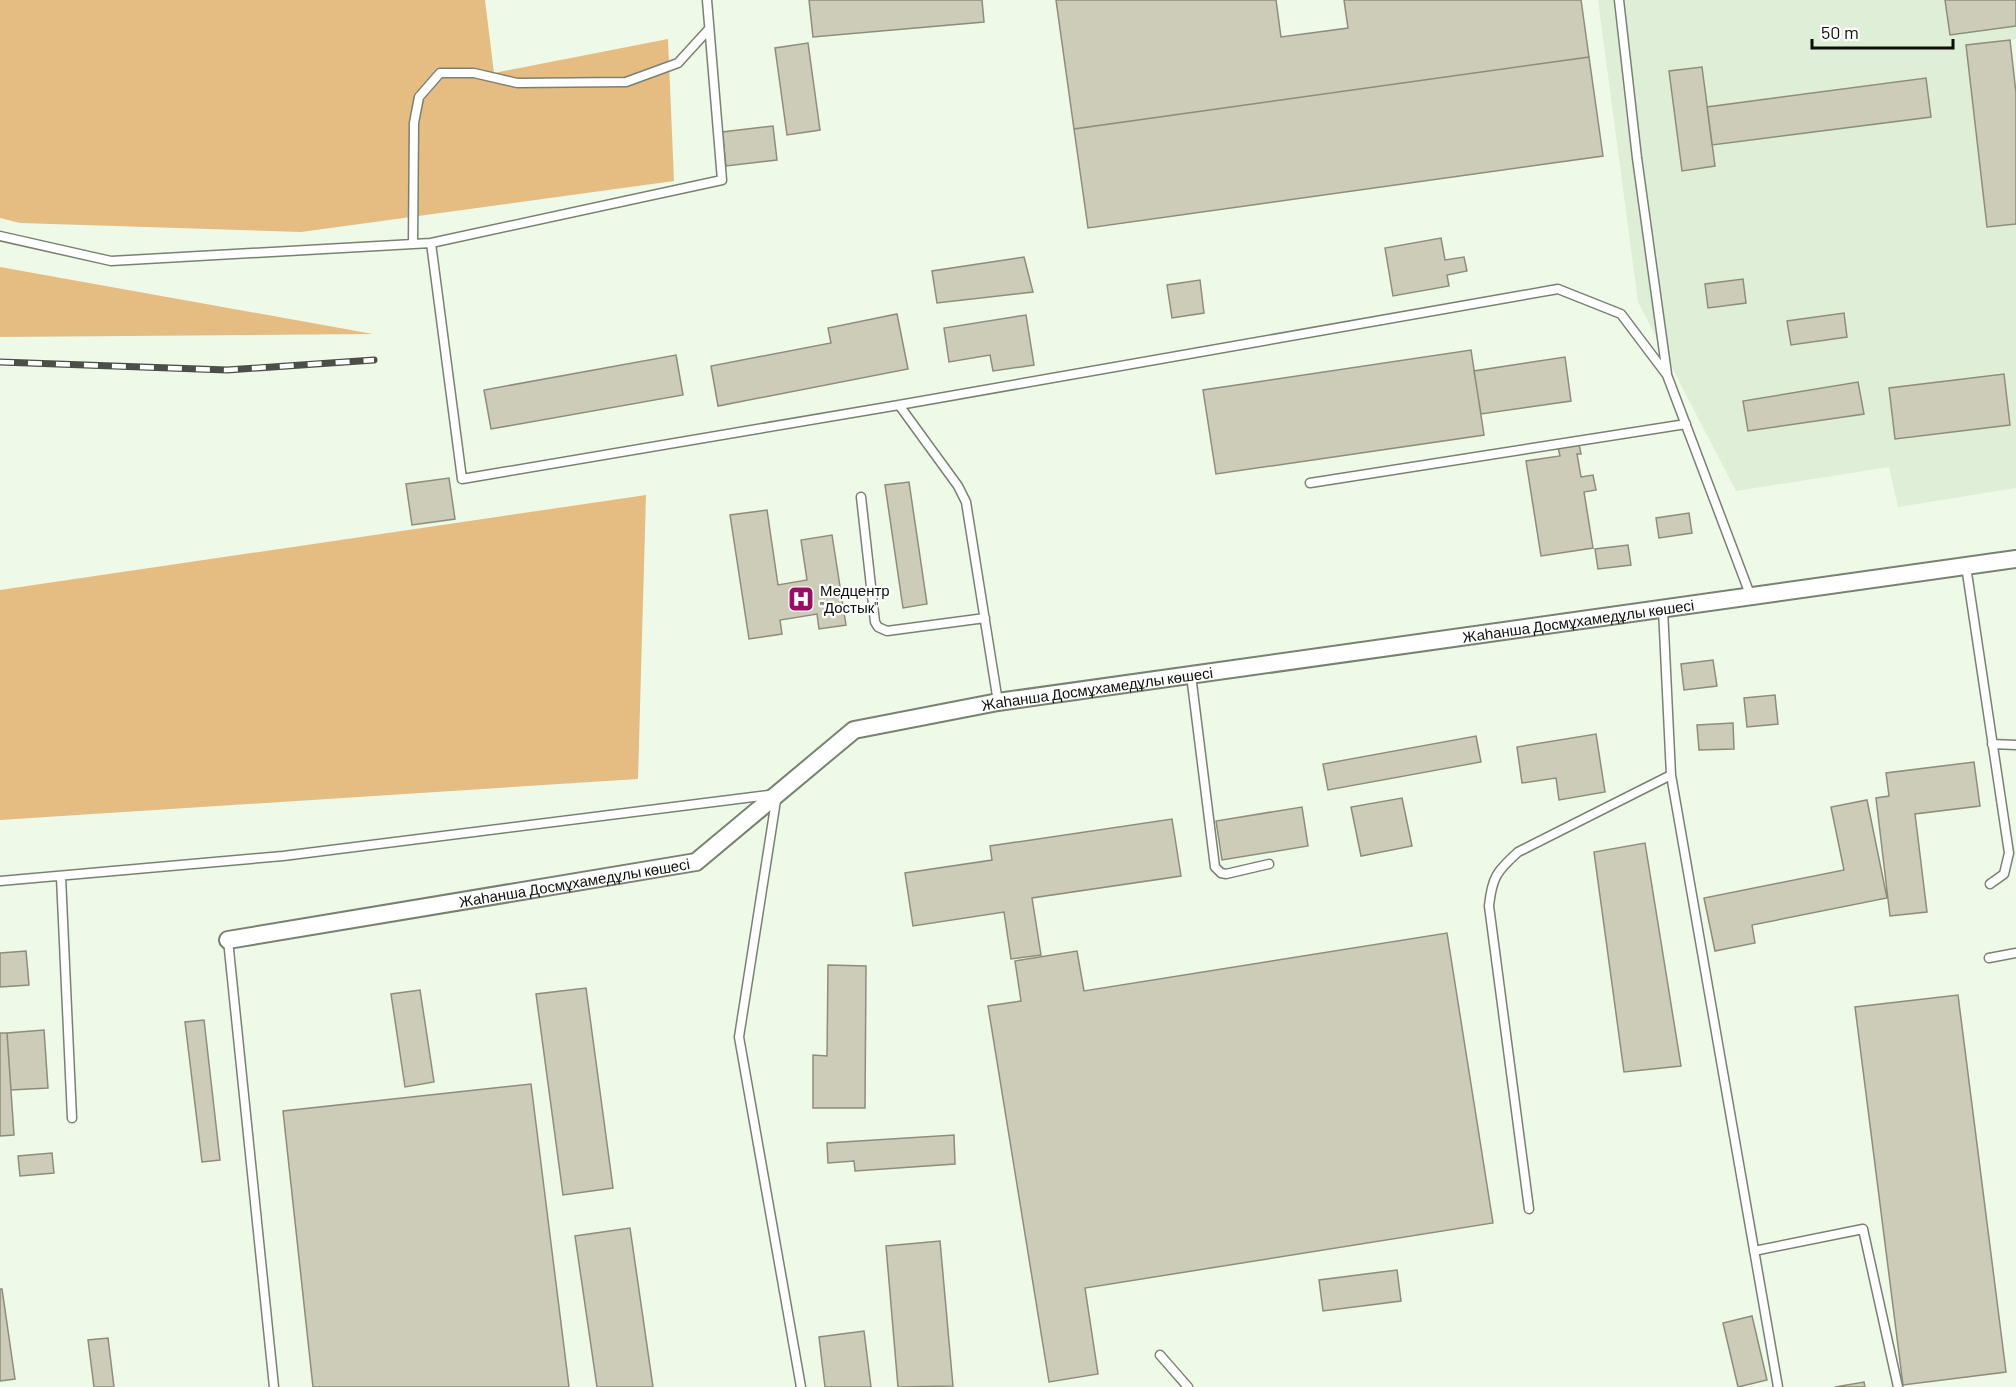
<svg xmlns="http://www.w3.org/2000/svg" width="2016" height="1387" font-family="Barlow,sans-serif">
<rect width="100%" height="100%" fill="#eef9e7"/>
<path fill="#dfeed6" d="M1598,0H2016V39L2010,40L2016,93V488L1898,507L1889,467L1736,491L1638,302Z"/>
<path fill="#e5bd83" d="M0,0H485L494,73L668,39L674,181L301,232L20,223L0,218Z
M0,267L373,334L0,337Z
M646,495L638,779L0,820V590Z"/>
<path fill="#cdccb9" stroke="#8e8d7b" stroke-width="1.5" d="M809,0H982L984,22L813,37Z
M1056,0H1276L1281,37L1348,28L1344,0H1581L1589,57L1074,129Z
M1945,0H2016V26L1950,35Z
M2010,40L2016,93V224L1987,227L1966,45Z
M808,43L820,130L787,135L775,48Z
M1589,57L1603,156L1088,228L1074,129Z
M1702,67L1715,166L1682,171L1669,71Z
M1926,78L1931,117L1712,145L1707,107Z
M773,126L777,160L726,166L722,132Z
M1441,238L1445,260L1464,257L1467,271L1447,275L1449,286L1393,296L1385,248Z
M1024,257L1033,292L937,303L932,271Z
M1743,279L1746,303L1708,308L1705,284Z
M1200,280L1204,313L1172,318L1167,285Z
M1844,313L1847,337L1791,345L1787,321Z
M897,314L908,369L718,406L711,366L831,343L828,328Z
M1026,315L1034,365L993,371L990,355L949,362L944,328Z
M1471,350L1484,435L1216,474L1203,390Z
M676,355L683,395L491,429L484,390Z
M1565,357L1571,401L1481,414L1474,371Z
M2004,374L2010,425L1895,439L1889,388Z
M1858,382L1864,414L1748,431L1743,401Z
M1579,444L1581,454H1577L1581,477L1593,475L1596,490L1584,492L1593,548L1541,556L1526,461L1560,456L1558,447Z
M449,478L455,519L412,525L406,484Z
M909,482L927,604L903,608L885,485Z
M767,510L778,585L807,580L801,540L832,535L846,625L819,629L817,614L780,620L782,634L749,639L730,515Z
M1689,513L1692,533L1659,538L1656,518Z
M1628,545L1631,565L1598,569L1595,549Z
M1713,660L1717,686L1684,690L1681,664Z
M1775,695L1778,724L1747,727L1744,698Z
M1733,723L1734,749L1699,750L1697,725Z
M1596,734L1605,792L1559,800L1556,778L1522,783L1517,747Z
M1476,736L1481,762L1328,790L1323,764Z
M1974,762L1980,806L1915,814L1927,912L1890,916L1876,798L1889,796L1886,773Z
M1402,798L1412,846L1361,856L1351,807Z
M1867,800L1887,898L1752,925L1755,943L1715,951L1704,898L1844,870L1831,807Z
M1302,807L1308,846L1222,860L1216,821Z
M1172,819L1181,876L1032,898L1041,955L1011,959L1004,912L913,926L905,873L992,860L990,846Z
M1645,843L1681,1066L1624,1072L1594,852Z
M1447,933L1493,1223L1085,1288L1098,1374L1049,1382L988,1006L1021,1001L1015,961L1077,951L1084,991Z
M26,951L29,985L0,987V953Z
M828,965L866,966L865,1108H813V1055L827,1056Z
M586,988L613,1188L563,1195L536,994Z
M420,990L434,1082L405,1087L391,994Z
M1958,995L2006,1372L1903,1385L1855,1007Z
M204,1020L220,1160L202,1162L185,1022Z
M44,1030L48,1088L11,1090L7,1033Z
M0,1033H7L14,1135L0,1136Z
M531,1084L569,1387H313L283,1111Z
M954,1135L955,1164L855,1171L854,1161L828,1163L827,1143Z
M52,1153L54,1173L20,1176L18,1156Z
M630,1228L653,1387H597L575,1236Z
M940,1241L953,1386L898,1387L886,1246Z
M1397,1270L1401,1301L1323,1311L1319,1280Z
M0,1289H2L15,1379L0,1381Z
M1752,1316L1767,1380L1738,1387L1723,1323Z
M864,1331L871,1387H825L819,1337Z
M108,1338L114,1387H94L88,1340Z
M1864,1382L1865,1387H1835Z"/>
<g fill="none" stroke-linecap="round" stroke-linejoin="round">
<g stroke="#788271" stroke-width="11">
<path id="service" d="M707,0L722,180L431,243L462,479L899,405L1558,289L1621,314L1667,375L1751,597
M1619,0L1637,158L1667,374
M0,236L111,261L431,243
M413,244L414,123L419,97L440,73H474L517,83L626,82L678,63L709,29
M899,405L958,486L966,502L998,702
M1310,483L1686,424
M861,497L875,622L878,627L887,631L985,618
M1966,566L2009,853L2004,874L1990,884
M1663,609L1671,775L1778,1387
M1191,675L1215,867L1221,873L1226,874L1269,864
M1992,744L2016,745
M61,877L72,1118
M0,881L283,856L777,794L739,1037L801,1387
M228,940L274,1387
M1989,958L2016,953
M1529,1209L1489,906C1492,877 1497,871 1518,852L1671,775
M1754,1251L1863,1229L1898,1387
M1160,1355L1188,1387"/>
</g>
<g stroke="#788271" stroke-width="20">
<g id="minor">
<path id="s1" d="M228,940L696,862L854,730L998,702L2016,559"/>
</g>
</g>
<use href="#service" stroke="#fff" stroke-width="8"/>
<use href="#minor" stroke="#fff" stroke-width="16"/>
<g stroke="#4a5047" stroke-width="7">
<path id="rail" d="M0,362L227,370L374,360"/>
</g>
<use href="#rail" stroke="#fff" stroke-width="4.5" stroke-dasharray="14" stroke-linecap="butt"/>
</g>
<defs>
<g id="hospital-square" transform="scale(1.35)"><rect x="-9" y="-9" width="18" height="18" rx="4" fill="#980e62" stroke="#fff"/><path d="M-5-5h3v3.5h4V-5h3V5h-3V1.5h-4V5h-3Z" fill="#fff"/></g>
</defs>
<g fill-rule="evenodd">
<use href="#hospital-square" x="801" y="599"/>
</g>
<g text-anchor="middle" dominant-baseline="central" stroke-width="4.5" stroke-linejoin="round" paint-order="stroke">
<g font-size="15" fill="#0b0f09" stroke="#fff" text-anchor="start">
<text x="820" y="590">Медцентр<tspan x="820" dy="17">"Достык"</tspan></text>
</g>
<g font-size="15" fill="#0b0f09" stroke="#fff">
<text stroke="none"><textPath href="#s1" startOffset="1413">Жаһанша Досмұхамедұлы көшесі</textPath></text>
<text stroke="none"><textPath href="#s1" startOffset="927">Жаһанша Досмұхамедұлы көшесі</textPath></text>
<text stroke="none"><textPath href="#s1" startOffset="351">Жаһанша Досмұхамедұлы көшесі</textPath></text>
</g>
</g>
<path d="M1812 39v9h141v-9" fill="none" stroke="#0b0f09" stroke-width="3"/>
<text x="1821" y="39" font-size="18" fill="#0b0f09" stroke="#ffffff" stroke-width="4.5" paint-order="stroke">50 m</text>
</svg>
